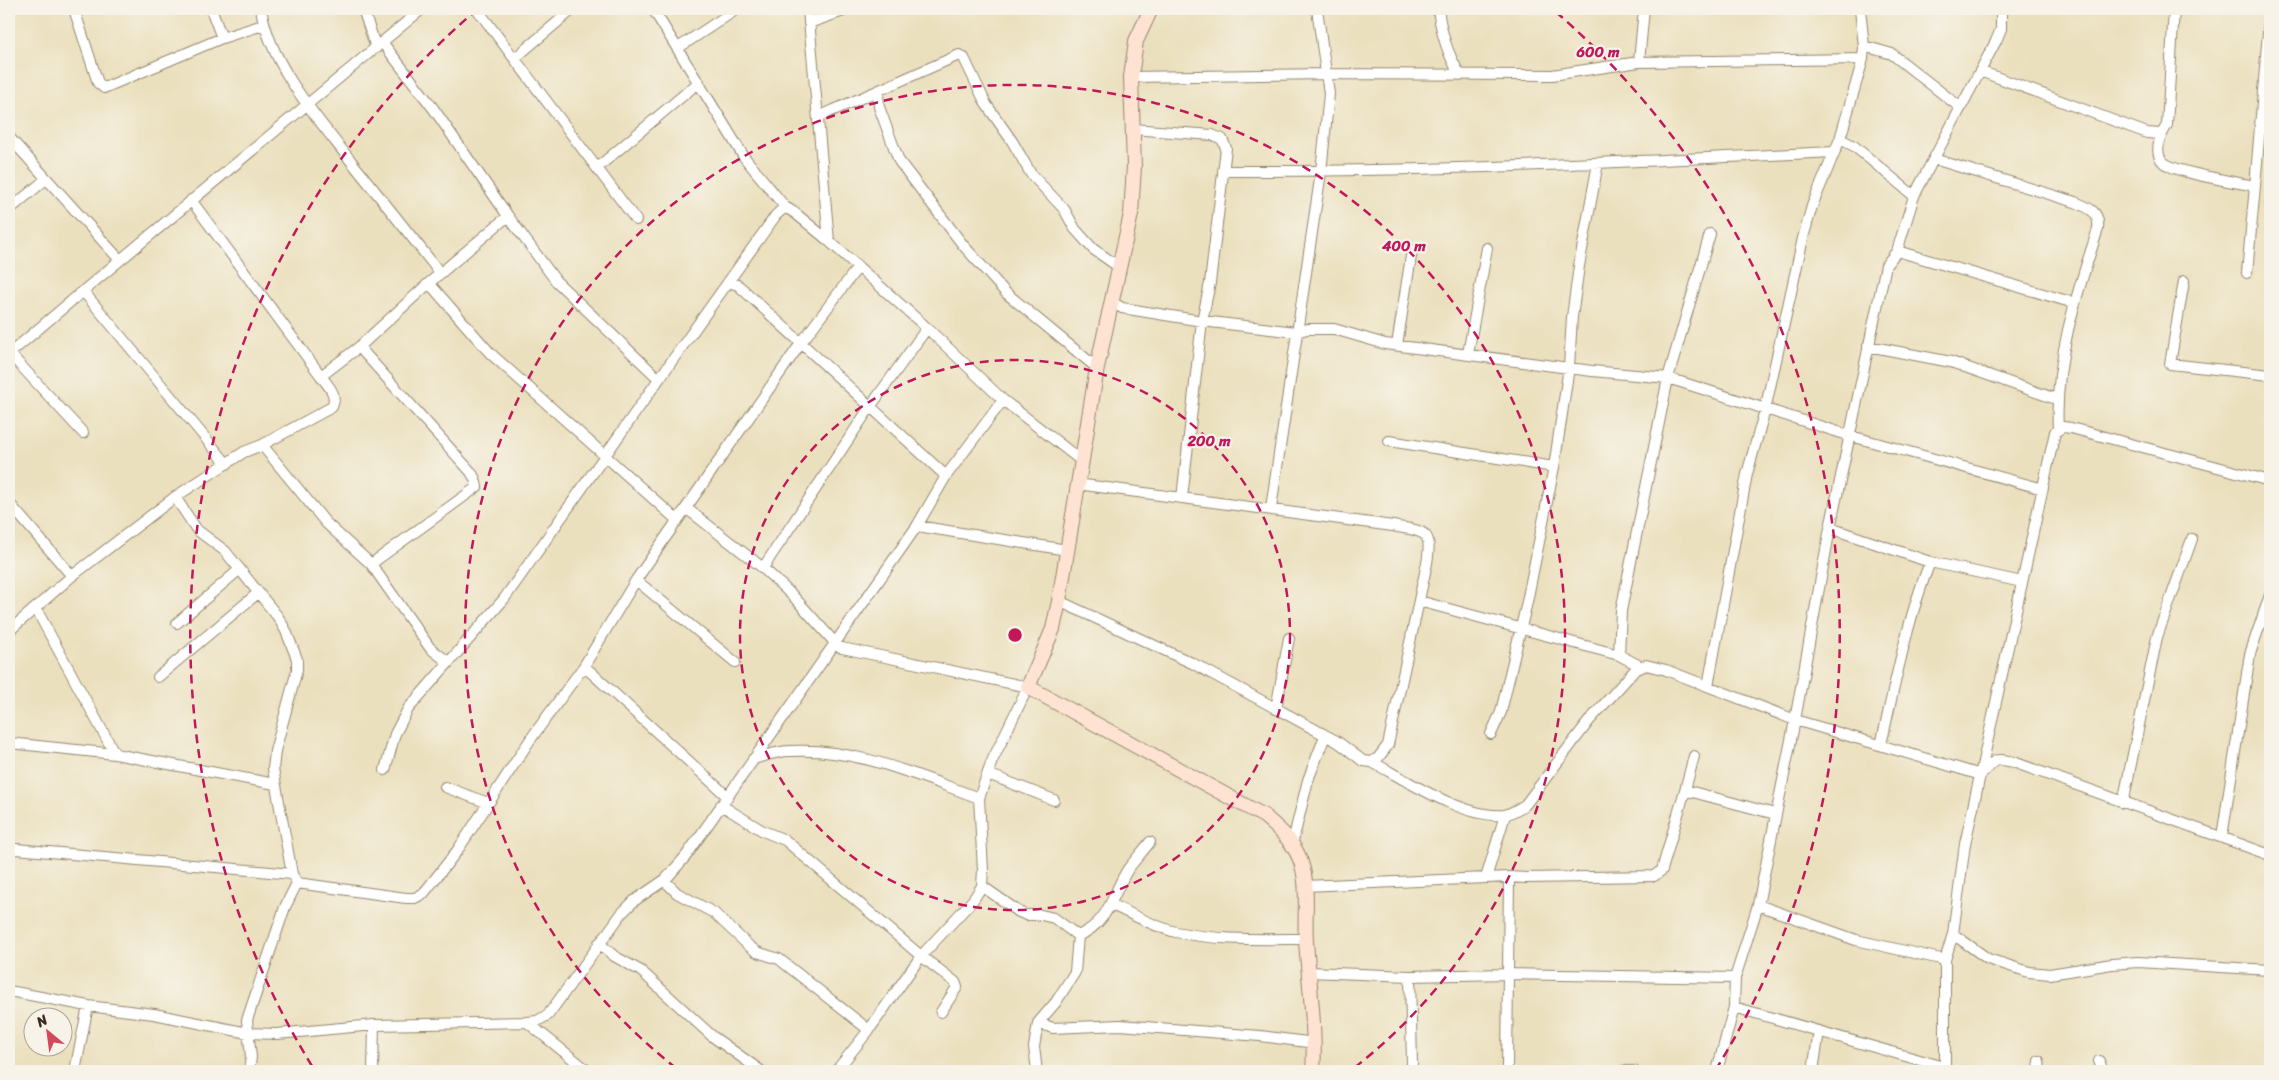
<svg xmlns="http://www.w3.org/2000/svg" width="2279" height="1080" font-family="Sriracha,sans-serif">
<rect width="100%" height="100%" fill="#f7f3e8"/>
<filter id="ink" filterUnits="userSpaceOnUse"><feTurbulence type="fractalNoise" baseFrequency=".02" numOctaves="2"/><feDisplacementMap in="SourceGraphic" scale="10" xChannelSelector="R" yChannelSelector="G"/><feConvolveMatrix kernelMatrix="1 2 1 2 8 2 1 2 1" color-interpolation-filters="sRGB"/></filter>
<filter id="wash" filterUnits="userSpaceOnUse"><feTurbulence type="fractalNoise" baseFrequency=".0096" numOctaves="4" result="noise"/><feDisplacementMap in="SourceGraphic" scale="20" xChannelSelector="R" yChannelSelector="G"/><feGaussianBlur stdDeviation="1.12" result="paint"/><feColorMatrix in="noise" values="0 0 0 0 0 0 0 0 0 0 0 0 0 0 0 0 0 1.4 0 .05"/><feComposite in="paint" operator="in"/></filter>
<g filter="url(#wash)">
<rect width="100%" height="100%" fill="#ebe0be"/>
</g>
<g filter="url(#ink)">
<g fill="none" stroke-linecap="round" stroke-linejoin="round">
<g stroke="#93856e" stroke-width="12">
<path id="street" d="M74,9L98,83L104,88L222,38L263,25
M211,9L222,38
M261,9C271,67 319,120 354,165C383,201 412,237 440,273
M363,9L376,48
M477,9L636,220
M653,9L744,157L785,207
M808,9L829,241
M1438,9C1441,32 1447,53 1459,73
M2174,9L2167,125C2161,134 2153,152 2163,162C2175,173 2236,182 2255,186L2270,9
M809,23L849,9
M382,42L433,108L508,216
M1864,46L1892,54L1961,108
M678,48L737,9
M515,58L573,9
M1639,62L1644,9
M1980,71L2147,133L2160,134
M1131,77L1324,74L1552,75L1639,62L1863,59
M878,92L879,107L899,161L963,245L1006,293L1097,368
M818,117L959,55L964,58L986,104L1012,141L1031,174L1064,209L1075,229L1093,249L1119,267
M1132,129L1212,135L1222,139L1226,148L1210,283L1202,321L1182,498
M9,137L120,260
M1840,139L1854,146L1914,196
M1934,159L2075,202C2090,208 2100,212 2098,229C2077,293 2054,361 2058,429
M598,167L699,82
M1223,171C1427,172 1631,162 1834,152
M191,200L321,376
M9,210L45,180
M1897,251L2074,303
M2247,273L2255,186
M2184,281L2170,364L2270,375
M728,282L738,285L946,476
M429,283L490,353L677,520
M83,291L227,464
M1112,302L1122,308L1202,321L1296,332L1307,329H1334L1385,344L1592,371L1668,378L1851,436L2043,489
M1397,345L1412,250
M1868,346L1951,362L2056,399
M359,347L471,472L475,479L477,487L371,564
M9,354L83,291L422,9
M10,354L83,433
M1468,354L1487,248
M1389,441L1554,467
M262,445L326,523L371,564L430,648L448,662
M1077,484L1393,526C1423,532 1433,528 1427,563L1388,745L1378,758L1372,762
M9,503L72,576
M686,508L763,568L793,596L837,645L842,648L1028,687L992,761L979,798L983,870L982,886L973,900L921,956L869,1030L836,1071
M1271,508L1321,172L1329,94L1317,9
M917,526L1067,550
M1830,528L1930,562L2022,582
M763,568L870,407L927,328
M636,580L735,662
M1059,601L1194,664L1338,742L1363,761L1372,762C1406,780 1465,819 1504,815C1511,814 1519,808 1525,805L1589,721L1635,670L1646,665L1666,670L1795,720L1981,775C1994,759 1996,757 2016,763L2270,855
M1419,601L1619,655L1640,666
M36,609L115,754
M177,623L240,569
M9,631L72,576L175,497
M1619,655L1621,611L1668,378L1710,234
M584,666L727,796
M158,677L258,593
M1708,686L1747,474L1765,410L1803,238L1812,206L1840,139L1863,59L1864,46L1860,9
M1276,709L1289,638
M1491,734L1501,712L1527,602L1554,467L1569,367L1572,317L1579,266L1598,163
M9,743L115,754L275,784
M1881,745C1895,683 1907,621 1930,562
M1694,756L1685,790L1775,814
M753,759C765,756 778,751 790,751C856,747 918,776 979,798
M385,770L395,734L408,709L504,599L659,379
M988,774L1054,800
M445,787L488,803
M2123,803L2157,637L2192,539
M721,805L763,831L785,840L921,956L955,982L957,987L941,1012
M2222,837L2250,654L2270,595
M1292,845L1308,780L1325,736
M9,850L16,849L292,874
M1486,878L1505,815
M666,879L665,881L677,893L714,913L749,946L757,952L779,959L869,1030
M297,883L406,898H415L424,893L457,851L530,740L584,666L636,580L686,508L801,343L858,267
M982,886L1019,912L1026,915H1041L1054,918L1078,936L1075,972L1056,1002L1038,1023L1034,1047L1037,1071
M1305,886L1509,877L1526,878L1654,876L1662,870L1685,790
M1112,905C1132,914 1154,927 1176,932C1218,941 1263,939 1306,939
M1758,905L1856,940L1945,960
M1953,934L1988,959L2029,972L2050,974L2112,964L2138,962L2270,970
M1078,936C1110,922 1111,896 1128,869C1135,860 1143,851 1150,842
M599,943L614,956L641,971L712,1036L761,1071
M1309,972L1410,976L1508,974L1735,978
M1410,976L1412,1064
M9,991L88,1006L154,1014L248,1033L277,1034L374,1025L527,1022L537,1021L548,1015L622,913L634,901L666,879L686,856L917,526L946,476L1003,400
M1734,1007L1944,1067
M527,1022L588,1071
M1038,1023L1053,1028L1120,1025L1260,1036L1315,1043
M2039,1061L2040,1071
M2099,1061L2103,1071
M1507,1068L1509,877
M75,1071L88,1006
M249,1071L251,1057L247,1020L285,907L297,883L292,874L273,769L275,751L297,670V659L286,631L278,617L225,551L197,530L175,497L244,452L262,445L332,407C338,394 328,386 321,376L359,347L429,283L508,216L556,281L659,379L776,215L785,207L795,213L829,241L927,328L1003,400L1083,462
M373,1071L374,1025
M1623,1071H1634
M1717,1071L1734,1007L1735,978L1758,905L1795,720L1830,528L1886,265L1897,251L1914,196L1996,41L2001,29V9
M1813,1071L1819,1031
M1945,1071V960L1953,934L1965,844L2055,432L2063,427L2071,428L2270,481"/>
</g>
<g stroke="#93856e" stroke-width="16">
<path id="secondary" d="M1151,9L1136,41L1131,77L1134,167L1131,214L1097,368L1059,601L1053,629L1028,687L1264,816C1278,828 1291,839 1299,857C1310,882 1304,914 1306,941C1309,984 1316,1027 1313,1071"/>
</g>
<use href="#street" stroke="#fff" stroke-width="10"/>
<use href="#secondary" stroke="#fee3d2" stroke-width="14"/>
</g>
</g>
<g fill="none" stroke="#c2185b" stroke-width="2.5" stroke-dasharray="9 6">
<circle cx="1015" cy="635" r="275"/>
<path d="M676 1068A550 550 0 1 1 1354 1068"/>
<path d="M312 1066A825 825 0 0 1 474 12M1556 12A825 825 0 0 1 1718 1066"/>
</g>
<circle cx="1015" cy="635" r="8" fill="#c2185b" stroke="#f7f3e8" stroke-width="2.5"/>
<g font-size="15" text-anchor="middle" font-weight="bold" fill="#c2185b" stroke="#f7f3e8" stroke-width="4.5" stroke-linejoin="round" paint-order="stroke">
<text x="1598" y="57">600 m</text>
<text x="1404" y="251">400 m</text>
<text x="1209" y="446">200 m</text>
</g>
<rect width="2279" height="1080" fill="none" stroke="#f7f3e8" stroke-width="30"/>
<g transform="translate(48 1032) rotate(331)"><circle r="24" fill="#f7f3e8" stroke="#aca397"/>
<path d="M0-4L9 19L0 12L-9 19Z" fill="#d1495b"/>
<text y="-8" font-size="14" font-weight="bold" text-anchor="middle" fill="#3b2a1e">N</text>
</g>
</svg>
